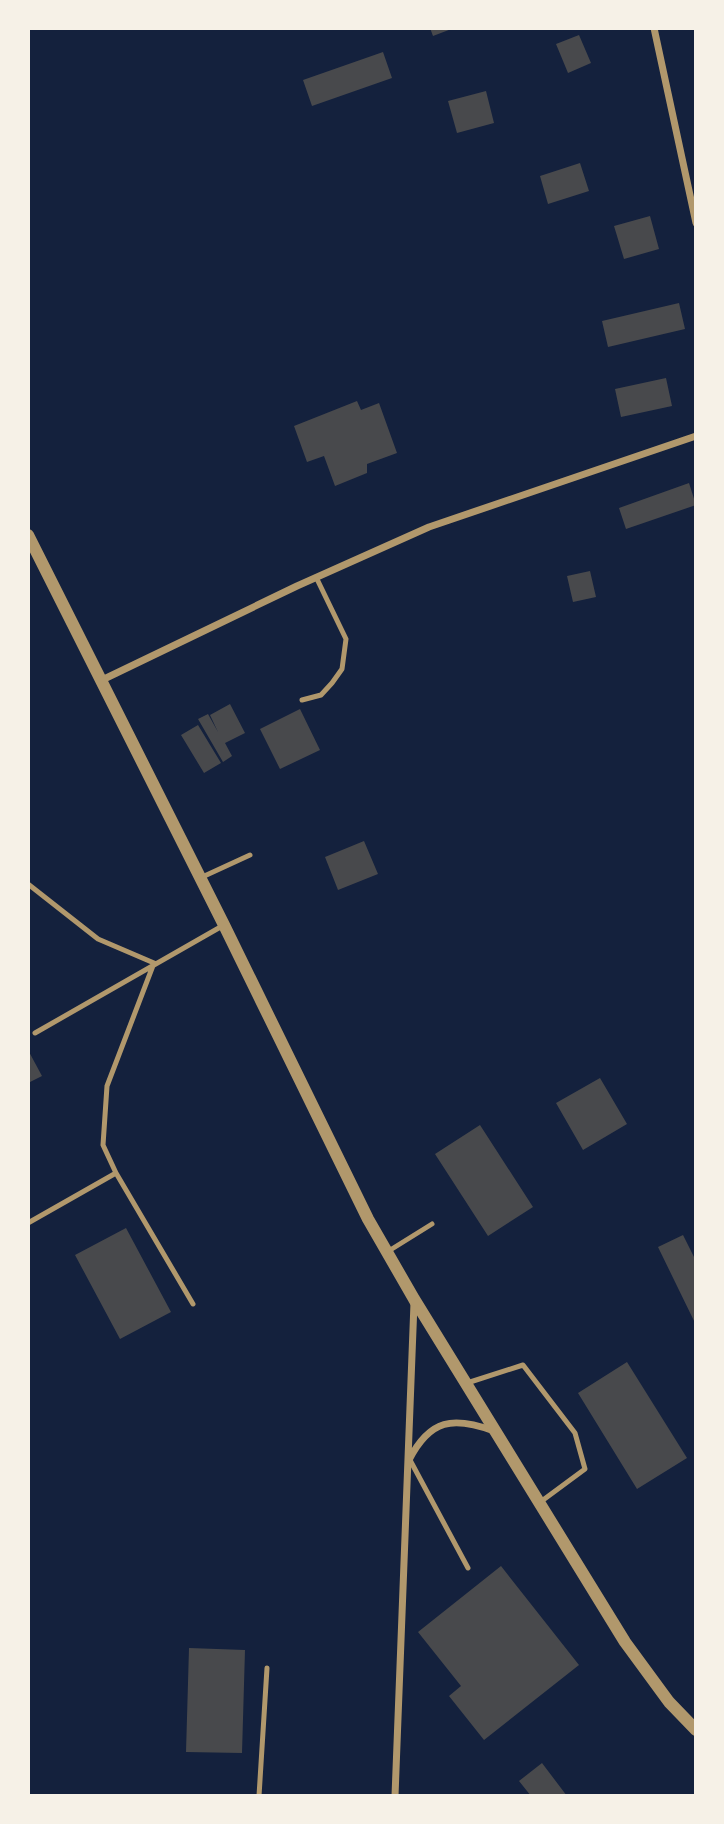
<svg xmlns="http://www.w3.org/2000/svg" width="724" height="1824" font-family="'Roboto Condensed',sans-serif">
<rect width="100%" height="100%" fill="#14213d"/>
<path fill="#48494c" d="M430,28H454L433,36Z
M579,35L591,63L568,73L556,44Z
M383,52L392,78L312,106L303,80Z
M486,91L494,123L457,133L448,101Z
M580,163L589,191L548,204L540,176Z
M650,216L659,249L624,259L614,226Z
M679,303L685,329L608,347L602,321Z
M666,378L672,406L621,417L615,389Z
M357,401L361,410L379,403L397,453L367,464V473L335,486L324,456L307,462L294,426Z
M689,483L696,505L626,529L619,508Z
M590,571L596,597L573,602L567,576Z
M230,704L245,733L225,743L232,756L223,762L198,719L208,714L218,732L210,715Z
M300,709L320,750L280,769L260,729Z
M198,725L221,763L204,773L181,735Z
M364,841L378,874L338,890L325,857Z
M28,1050L42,1076L28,1083Z
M600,1078L627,1124L583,1150L556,1103Z
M480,1125L533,1207L488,1236L435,1154Z
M126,1228L171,1312L120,1339L75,1255Z
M683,1235L696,1261V1325L658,1247Z
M627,1362L687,1458L637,1489L578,1393Z
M501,1566L579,1665L484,1740L449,1696L461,1686L418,1632Z
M189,1648L245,1650L242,1753L186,1752Z
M542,1763L567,1796H531L519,1781Z"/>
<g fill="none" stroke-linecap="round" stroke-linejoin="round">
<path stroke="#b1986c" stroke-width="5" d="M302,700L321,695L332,683L342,669L346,639L316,577
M200,878L250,855
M28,884L98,939L154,963L107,1086L103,1145L116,1173L193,1304
M35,1033L224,925
M28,1223L116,1173
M387,1252L432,1224
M467,1383L523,1365L575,1433L585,1469L539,1503
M410,1460L468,1568
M259,1796L267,1668"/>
<path stroke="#b1986c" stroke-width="7" d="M654,28L696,223
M102,680L297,586L429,527L696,436
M409,1460C430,1419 453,1416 494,1431
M395,1796L414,1303"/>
<path stroke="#b1986c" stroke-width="12" d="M28,535L224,925L368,1219L414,1299L625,1642L669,1702L696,1730"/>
</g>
<rect width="724" height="1824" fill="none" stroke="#f6f1e7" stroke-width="60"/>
</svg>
